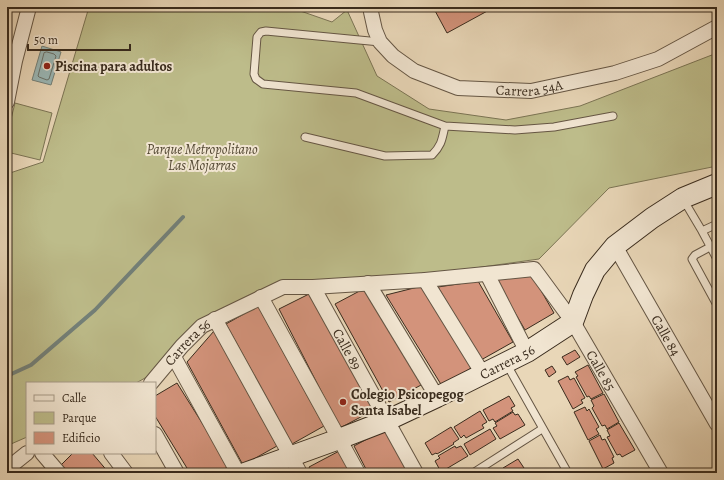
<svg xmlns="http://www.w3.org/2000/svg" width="724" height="480" font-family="Alegreya,serif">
<rect width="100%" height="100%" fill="#e9d7b8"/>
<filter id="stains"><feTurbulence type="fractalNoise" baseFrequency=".005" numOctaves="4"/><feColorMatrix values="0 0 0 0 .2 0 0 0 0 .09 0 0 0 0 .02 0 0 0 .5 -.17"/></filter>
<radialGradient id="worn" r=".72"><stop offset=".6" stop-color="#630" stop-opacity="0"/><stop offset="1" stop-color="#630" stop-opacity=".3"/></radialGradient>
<path fill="#bdbc8a" stroke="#7b7454" d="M89,7H289L332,22L347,10L377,76L429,109L506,120L580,106L717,53V166L609,188L539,259L368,283L313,287L239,303L189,339L165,367L136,383H27V437L11,444L7,448V174L43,162Z
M15,103L52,113L40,160L7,152V135Z"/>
<path fill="#9ab8b7" stroke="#738079" d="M42,46L61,52L51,85L32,80Z"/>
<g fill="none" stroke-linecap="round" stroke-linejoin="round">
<path stroke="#6a726a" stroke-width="1" d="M47,52L54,54L56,56L49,79L47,80L39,77L38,76L44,53Z"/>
<path stroke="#738079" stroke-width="4" d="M7,376L31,365L95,310L183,217"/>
</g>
<path fill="#d3937b" stroke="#392b1d" d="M433,7H491V9L447,33Z
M532,275L554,313L525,330L496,280Z
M478,281L513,342L481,360L438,287Z
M369,286L423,384L389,402L335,304Z
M422,286L473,367L442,386L386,295Z
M313,292L374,410L340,428L279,309Z
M258,306L324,426L292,444L226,324Z
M214,331L277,446L243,465L187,362Z
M575,350L580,357L567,365L562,357Z
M588,365L603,393L591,399L589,396L587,397L576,377L578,376L575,372Z
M552,366L556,372L549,377L545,370Z
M568,376L570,380L574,378L585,398L581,400L583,403L573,409L558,381Z
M177,383L229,466L218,473H190L155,416V396Z
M604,394L619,422L607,429L605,425L602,426L592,408L594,406L591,400Z
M509,396L515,406L511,408L513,411L495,422L493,419L489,421L483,410Z
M585,407L587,411L589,409L599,427L596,429L599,434L588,440L574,412Z
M480,411L487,422L482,425L484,428L466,438L464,435L461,438L454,427Z
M513,412L515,415L518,414L525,425L500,439L493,428L497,426L495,423Z
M619,423L635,450L622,457L620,454L617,455L607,437L610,436L607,430Z
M451,427L459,439L453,443L454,444L437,454L436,453L432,455L425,443Z
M386,429L409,473H368L354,446Z
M490,429L496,439L470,455L464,444Z
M600,435L602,440L605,439L614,457L612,458L614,463L603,469L589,441Z
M455,446L456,448L461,446L468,456L441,472L435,461L440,458L438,456Z
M343,449L355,473H312L309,467Z
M73,453H92L109,473H62L58,468Z
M518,459L526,471L522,473H505L503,468Z"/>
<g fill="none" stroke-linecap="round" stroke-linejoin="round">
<g stroke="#655644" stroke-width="9">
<path id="lane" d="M380,42L266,31L261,32L257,37L254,74L256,79L263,84L356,93L445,126L515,130L554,127L613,116
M305,137L385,156L432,155C442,145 442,139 445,126
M683,199L702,231
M717,224L702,231L717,259
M710,247L695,255L692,259L717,305
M506,363L568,473
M473,473L542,429"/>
</g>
<g stroke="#655644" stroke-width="16">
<g id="street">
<path id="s1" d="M371,7V12L375,30L380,42L393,56L414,71L458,88L531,91L615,73L658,59L717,27"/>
<path d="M7,102L15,61L29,7"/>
<path id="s2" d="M615,246L717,424"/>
<path d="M487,274L527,352"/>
<path d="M425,280L483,374"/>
<path d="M368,283L437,397"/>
<path id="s3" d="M313,287L416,473"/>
<path d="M261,297L358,473"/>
<path d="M215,319L300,473"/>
<path d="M174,357L238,473"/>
<path id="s4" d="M151,383L182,346L202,326L283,287H313L425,280L534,269L540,277L573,322L661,473"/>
<path d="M155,434L177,473"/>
<path d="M42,453L59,473"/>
<path d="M111,453L126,473"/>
<path d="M7,469L27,453"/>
</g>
</g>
<g stroke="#392b1d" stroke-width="22">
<g id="secondary">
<path id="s5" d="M245,473L339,439L388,420L437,397L527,352L573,322L583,295L595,270L615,246L652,218L683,198L717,184"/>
</g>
</g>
<use href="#lane" stroke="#f1e5d1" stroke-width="7"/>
<use href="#street" stroke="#f1e5d1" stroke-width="14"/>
<use href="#secondary" stroke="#f1e5d1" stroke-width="20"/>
</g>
<g fill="#8f2418" stroke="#f1e5d1" stroke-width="1.5">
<circle cx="47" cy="66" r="4"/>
<circle cx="343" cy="402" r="4"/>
</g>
<g text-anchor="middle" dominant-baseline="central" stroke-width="4" stroke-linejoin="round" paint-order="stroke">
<g font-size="14" font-weight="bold" fill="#392b1d" stroke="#f1e5d1" text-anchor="start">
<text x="55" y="66">Piscina para adultos</text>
<text x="351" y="394">Colegio Psicopegog<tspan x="351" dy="16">Santa Isabel</tspan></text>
</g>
<g font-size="14" fill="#392b1d" stroke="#f1e5d1">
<text stroke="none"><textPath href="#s1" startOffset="200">Carrera 54A</textPath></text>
<text stroke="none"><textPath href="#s2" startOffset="103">Calle 84</textPath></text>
<text stroke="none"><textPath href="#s4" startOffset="55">Carrera 56</textPath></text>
<text stroke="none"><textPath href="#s3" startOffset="71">Calle 89</textPath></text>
<text stroke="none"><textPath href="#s5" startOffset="285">Carrera 56</textPath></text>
<text stroke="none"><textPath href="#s4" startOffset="540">Calle 85</textPath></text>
</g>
<g font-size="14" font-style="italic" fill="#534833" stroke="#f1e5d1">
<text x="202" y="149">Parque Metropolitano<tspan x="202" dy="16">Las Mojarras</tspan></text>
</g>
</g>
<rect width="724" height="480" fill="none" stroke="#e9d7b8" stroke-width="24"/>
<rect x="8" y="8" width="708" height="464" fill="none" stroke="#392b1d" stroke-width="2"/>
<rect x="12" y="12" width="700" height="456" fill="none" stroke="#392b1d"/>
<rect x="26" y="382" width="130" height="72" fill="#f1e5d1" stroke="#a79b89"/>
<rect x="34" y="395" width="20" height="6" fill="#f1e5d1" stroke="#a79b89"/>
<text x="62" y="402" font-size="12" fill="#392b1d">Calle</text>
<rect x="34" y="412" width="20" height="12" fill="#bdbc8a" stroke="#a79b89"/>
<text x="62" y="422" font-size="12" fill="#392b1d">Parque</text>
<rect x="34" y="432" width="20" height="12" fill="#d3937b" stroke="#a79b89"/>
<text x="62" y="442" font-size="12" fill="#392b1d">Edificio</text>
<path d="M28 44v6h102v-6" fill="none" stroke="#392b1d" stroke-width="2"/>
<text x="34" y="44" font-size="12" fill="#392b1d" stroke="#f1e5d1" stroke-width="3" paint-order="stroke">50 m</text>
<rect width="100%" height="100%" filter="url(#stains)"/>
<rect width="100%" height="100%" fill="url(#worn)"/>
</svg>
